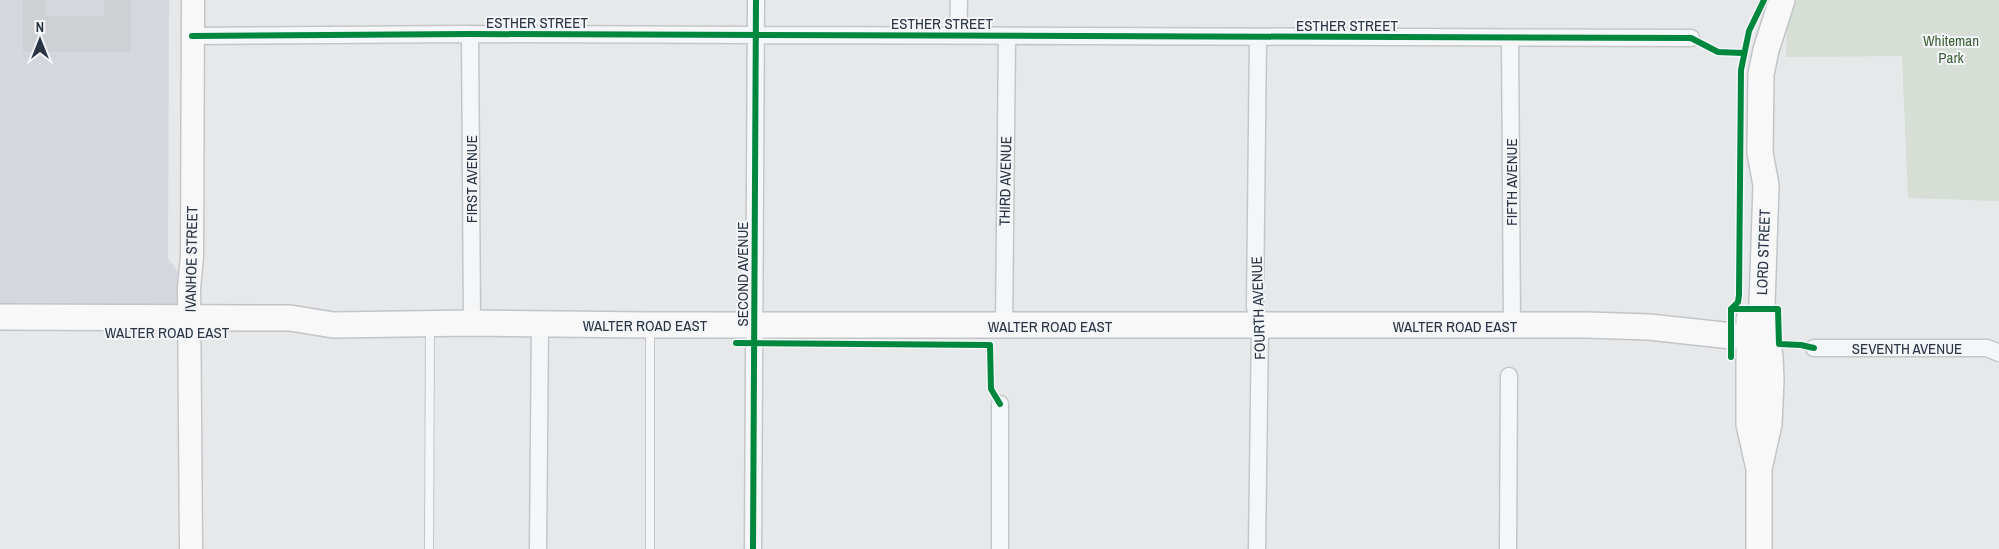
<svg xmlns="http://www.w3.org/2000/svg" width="1999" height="549" font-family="'Archivo Narrow',sans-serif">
<rect width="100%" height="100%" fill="#e6e8ea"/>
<path fill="#d4d7dd" d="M0,0H169L168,258L189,288L190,319L0,317Z"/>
<path fill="#d6ded6" d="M1797,0H1999V201L1908,198L1902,56L1786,57L1787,18Z"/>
<path fill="#ced0d3" d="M23,0H46V16H104V0H131V52H23Z"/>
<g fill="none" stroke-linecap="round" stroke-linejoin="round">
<g stroke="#c4c6c8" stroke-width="10">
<path id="lane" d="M429,549L430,327
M650,549V327"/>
</g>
<g stroke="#c4c6c8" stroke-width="19">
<path id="street" d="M470,34L472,323
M192,36L470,34L1691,38
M958,36L959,0
M1510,38L1512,326
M1004,326L1007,36
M1814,348H1987L1999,353
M538,549L540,323
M753,549L756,0
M1000,549V404
M1257,549L1260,325L1255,307L1258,37
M1508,549L1509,376"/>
</g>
<g stroke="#c4c6c8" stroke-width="25">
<path id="secondary" d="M191,549L189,288L192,256L193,0"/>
</g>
<g stroke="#c2c5c8" stroke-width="28">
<path id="primary" d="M0,317L290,318L333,325L472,323L650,325H1587L1649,327L1732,336L1767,337
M1749,319V424L1759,469V549
M1759,469L1769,424L1771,380L1770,357L1762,304L1766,185L1760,153L1761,74L1766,50L1782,0"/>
</g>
<use href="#lane" stroke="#f5f6f7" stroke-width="8"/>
<use href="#street" stroke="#f5f6f7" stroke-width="16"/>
<use href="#secondary" stroke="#f8f8f8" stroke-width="22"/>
<use href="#primary" stroke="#f8f8f8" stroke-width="25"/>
<g stroke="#f4f6f9" stroke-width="9">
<path id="cycleway" d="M192,36L470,34L1691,38L1718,52L1743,53
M1731,309L1738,302L1739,295L1741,70L1749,31L1764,0
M736,343L990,345L991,389L1000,404
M1731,357V309H1778L1779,344L1801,345L1814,348
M753,549L756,0"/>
</g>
<use href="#cycleway" stroke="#00873e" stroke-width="6"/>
</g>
<g text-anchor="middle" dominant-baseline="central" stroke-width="4" stroke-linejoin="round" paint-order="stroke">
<g font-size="15" fill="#2b3445" stroke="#f4f6f9">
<text x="537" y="22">ESTHER STREET</text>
<text x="942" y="23">ESTHER STREET</text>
<text x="1347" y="25">ESTHER STREET</text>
<text transform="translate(471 179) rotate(-90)">FIRST AVENUE</text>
<text transform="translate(1005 181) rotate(-89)">THIRD AVENUE</text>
<text transform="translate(1511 182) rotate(-90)">FIFTH AVENUE</text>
<text transform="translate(1763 252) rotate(-88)">LORD STREET</text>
<text transform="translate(191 259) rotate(-89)">IVANHOE STREET</text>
<text transform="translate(742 274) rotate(-90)">SECOND AVENUE</text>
<text transform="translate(1258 308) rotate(-92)">FOURTH AVENUE</text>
<text x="645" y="325">WALTER ROAD EAST</text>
<text x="1050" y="326">WALTER ROAD EAST</text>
<text x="1455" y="326">WALTER ROAD EAST</text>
<text x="167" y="332">WALTER ROAD EAST</text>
<text x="1907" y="348">SEVENTH AVENUE</text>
</g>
<g font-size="15" fill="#3f6138" stroke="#f4f6f9">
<text x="1951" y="40">Whiteman<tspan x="1951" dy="17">Park</tspan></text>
</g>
</g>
<g transform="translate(40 40)" stroke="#f4f6f9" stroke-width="4" paint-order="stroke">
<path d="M0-4L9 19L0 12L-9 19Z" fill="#2b3445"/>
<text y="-8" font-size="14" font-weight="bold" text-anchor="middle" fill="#2b3445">N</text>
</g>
</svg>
